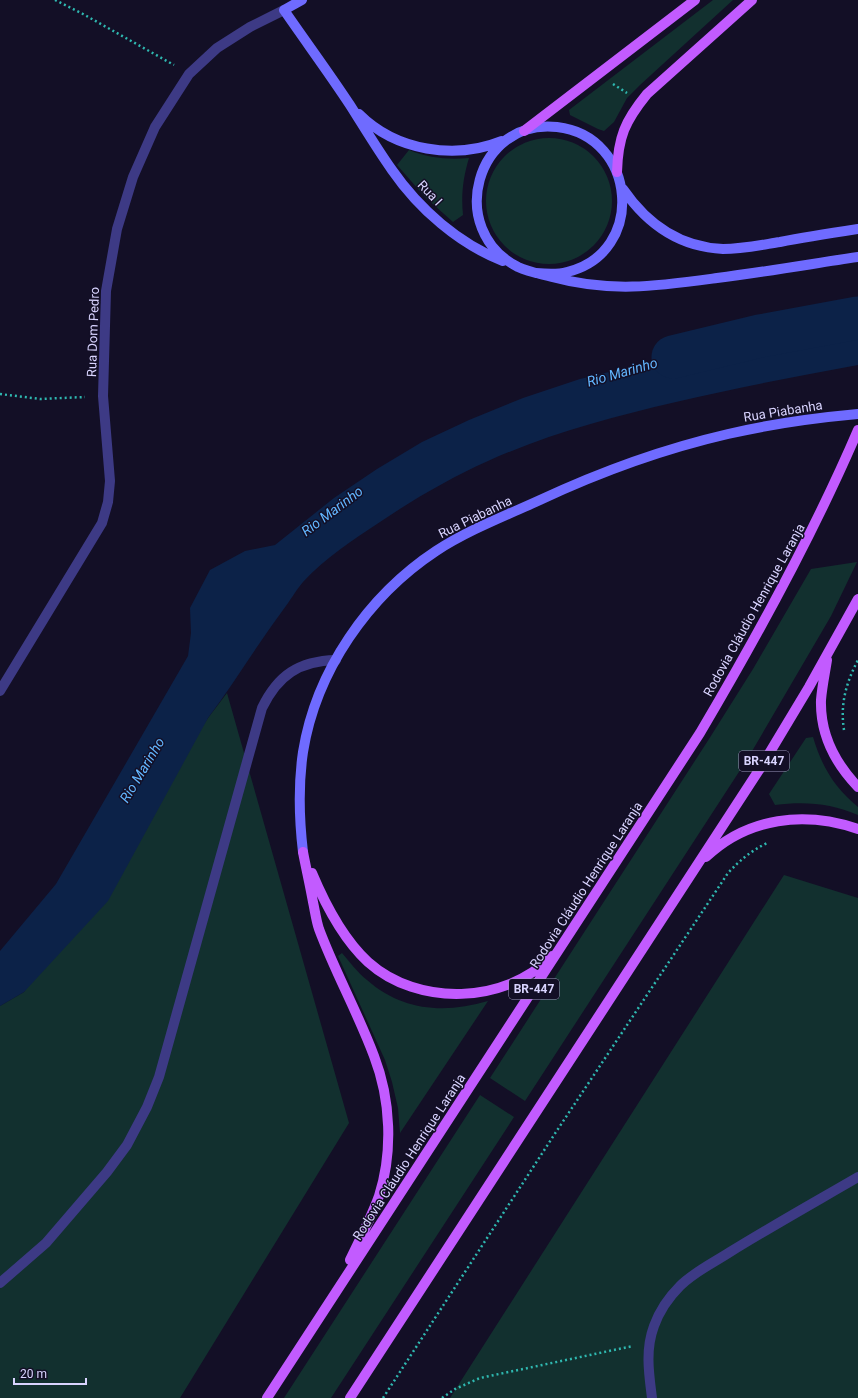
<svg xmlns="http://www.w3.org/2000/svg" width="858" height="1398" font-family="Roboto,sans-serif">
<rect width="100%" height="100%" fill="#130f26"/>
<path fill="#12302f" d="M713,0H733L640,85L627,98L614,122L604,131L598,129L570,115L569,110Z
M486 201a63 63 0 1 1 126 0a63 63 0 1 1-126 0Z
M409,150C429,158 448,160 469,158C463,178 461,195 463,215L453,222L425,197L397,165Z
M857,562L831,616L748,758L525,1101L490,1078L709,739L753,669L811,569Z
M227,693L349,1123L180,1398H0V1006L24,992L208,718Z
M813,737C822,767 834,787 858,807V815C831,803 804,801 775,805L769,794L806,738Z
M784,875L858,898V1398H450Z
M342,953C350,962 357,972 367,980C402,1011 445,1014 488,1001L400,1133L398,1108L392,1082L385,1060L338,956Z
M480,1095L514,1117L331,1398H284Z"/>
<path fill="#0c2248" d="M858,319V365C797,376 736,388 676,402C611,417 548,434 488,461C450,478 414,499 380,522C353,540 325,558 303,582C296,590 290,601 283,610C257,645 234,683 208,718L108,901L24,992L0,1006V951L56,884L188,656L191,633L190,608L210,570L245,551L275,545L334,498L377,469L422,442L469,420L523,398L580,379L708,348Z"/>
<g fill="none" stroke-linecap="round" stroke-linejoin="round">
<path stroke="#0c2248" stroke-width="43" d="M673,357L760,336L858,318"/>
<path stroke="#2fb8b0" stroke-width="2.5" stroke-dasharray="2 3" stroke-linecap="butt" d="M55,0L83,14L174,65
M613,84L627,93
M0,394L40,399L85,397
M844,730C840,704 846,683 858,660
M383,1398L556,1132L728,873C740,860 751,851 767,843
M442,1398L455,1389L480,1378L633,1346"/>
<path stroke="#3d3a85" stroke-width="10" d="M652,1398C649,1374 645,1350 654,1326C659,1312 669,1297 680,1286C694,1272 713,1263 730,1252C772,1226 815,1202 858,1177"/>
<path stroke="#3d3a85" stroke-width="10" d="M0,691L102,523L108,502L110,481L103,396L106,291L117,229L133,177L155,127L189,74L217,48L250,27L284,10
M0,1283L46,1243L107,1172L127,1145L147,1107L159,1077L262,708C278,675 299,661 336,660"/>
<path stroke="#6f6bff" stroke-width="10" d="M302,0L284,10C306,42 329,73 350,105C364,127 377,149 392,170C419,209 459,244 503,261
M359,114C396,151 455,160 502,141
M623,189C647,224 679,247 723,249C742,249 761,245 780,242C806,237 832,233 858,229
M536,273C546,274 557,275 567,272C647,253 637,136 557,127C476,118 445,230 518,267C529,272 541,274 552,277C611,293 658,286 717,278C764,272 811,264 858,257
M303,852C299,818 298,786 303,752C316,671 368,596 436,551C468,530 505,516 540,500C600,472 663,449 728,434C771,424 814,418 858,414"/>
<path stroke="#c25bff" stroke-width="10" d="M524,131L695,0
M617,172C618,137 625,121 647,94L752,0
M827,660C825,673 822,687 821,700C820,734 835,763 858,787
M303,852C306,868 310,885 313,902C315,911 316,920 319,929C335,972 358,1013 374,1056C391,1100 393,1152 379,1196C371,1218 360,1239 350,1260
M706,857C748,817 805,811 858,829
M312,873C325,904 343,939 368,962C418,1007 506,1004 552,956
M267,1398L700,733C758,635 813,535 858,430
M350,1398L761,767L809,687L858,599"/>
</g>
<g text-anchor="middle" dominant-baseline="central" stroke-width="3" stroke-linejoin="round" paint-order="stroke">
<g fill="#130f26" stroke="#9e99be" stroke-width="1">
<rect x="739" y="751" width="50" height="20" rx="3"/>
<rect x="509" y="979" width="50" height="20" rx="3"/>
</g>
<g font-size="12" font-weight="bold" fill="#d9d4ff">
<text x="764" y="761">BR-447</text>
<text x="534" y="989">BR-447</text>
</g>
<g font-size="13" fill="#d9d4ff" stroke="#130f26">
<text transform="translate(430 193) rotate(47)">Rua I</text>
<text transform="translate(93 332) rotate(-88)">Rua Dom Pedro</text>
<text transform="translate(783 411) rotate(-9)">Rua Piabanha</text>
<text transform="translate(475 517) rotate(-26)">Rua Piabanha</text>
<text transform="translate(754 610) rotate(-61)">Rodovia Cláudio Henrique Laranja</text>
<text transform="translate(586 885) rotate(-57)">Rodovia Cláudio Henrique Laranja</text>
<text transform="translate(409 1157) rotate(-57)">Rodovia Cláudio Henrique Laranja</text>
</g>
<g font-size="14" font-style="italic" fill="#62b6ff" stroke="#130f26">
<text transform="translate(622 372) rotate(-16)">Rio Marinho</text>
<text transform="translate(332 511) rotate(-37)">Rio Marinho</text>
<text transform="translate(142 770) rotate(-59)">Rio Marinho</text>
</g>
</g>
<path d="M14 1378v6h72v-6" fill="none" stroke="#d9d4ff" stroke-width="2"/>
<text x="20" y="1378" font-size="12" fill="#d9d4ff" stroke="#130f26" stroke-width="3" paint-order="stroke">20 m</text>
</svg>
